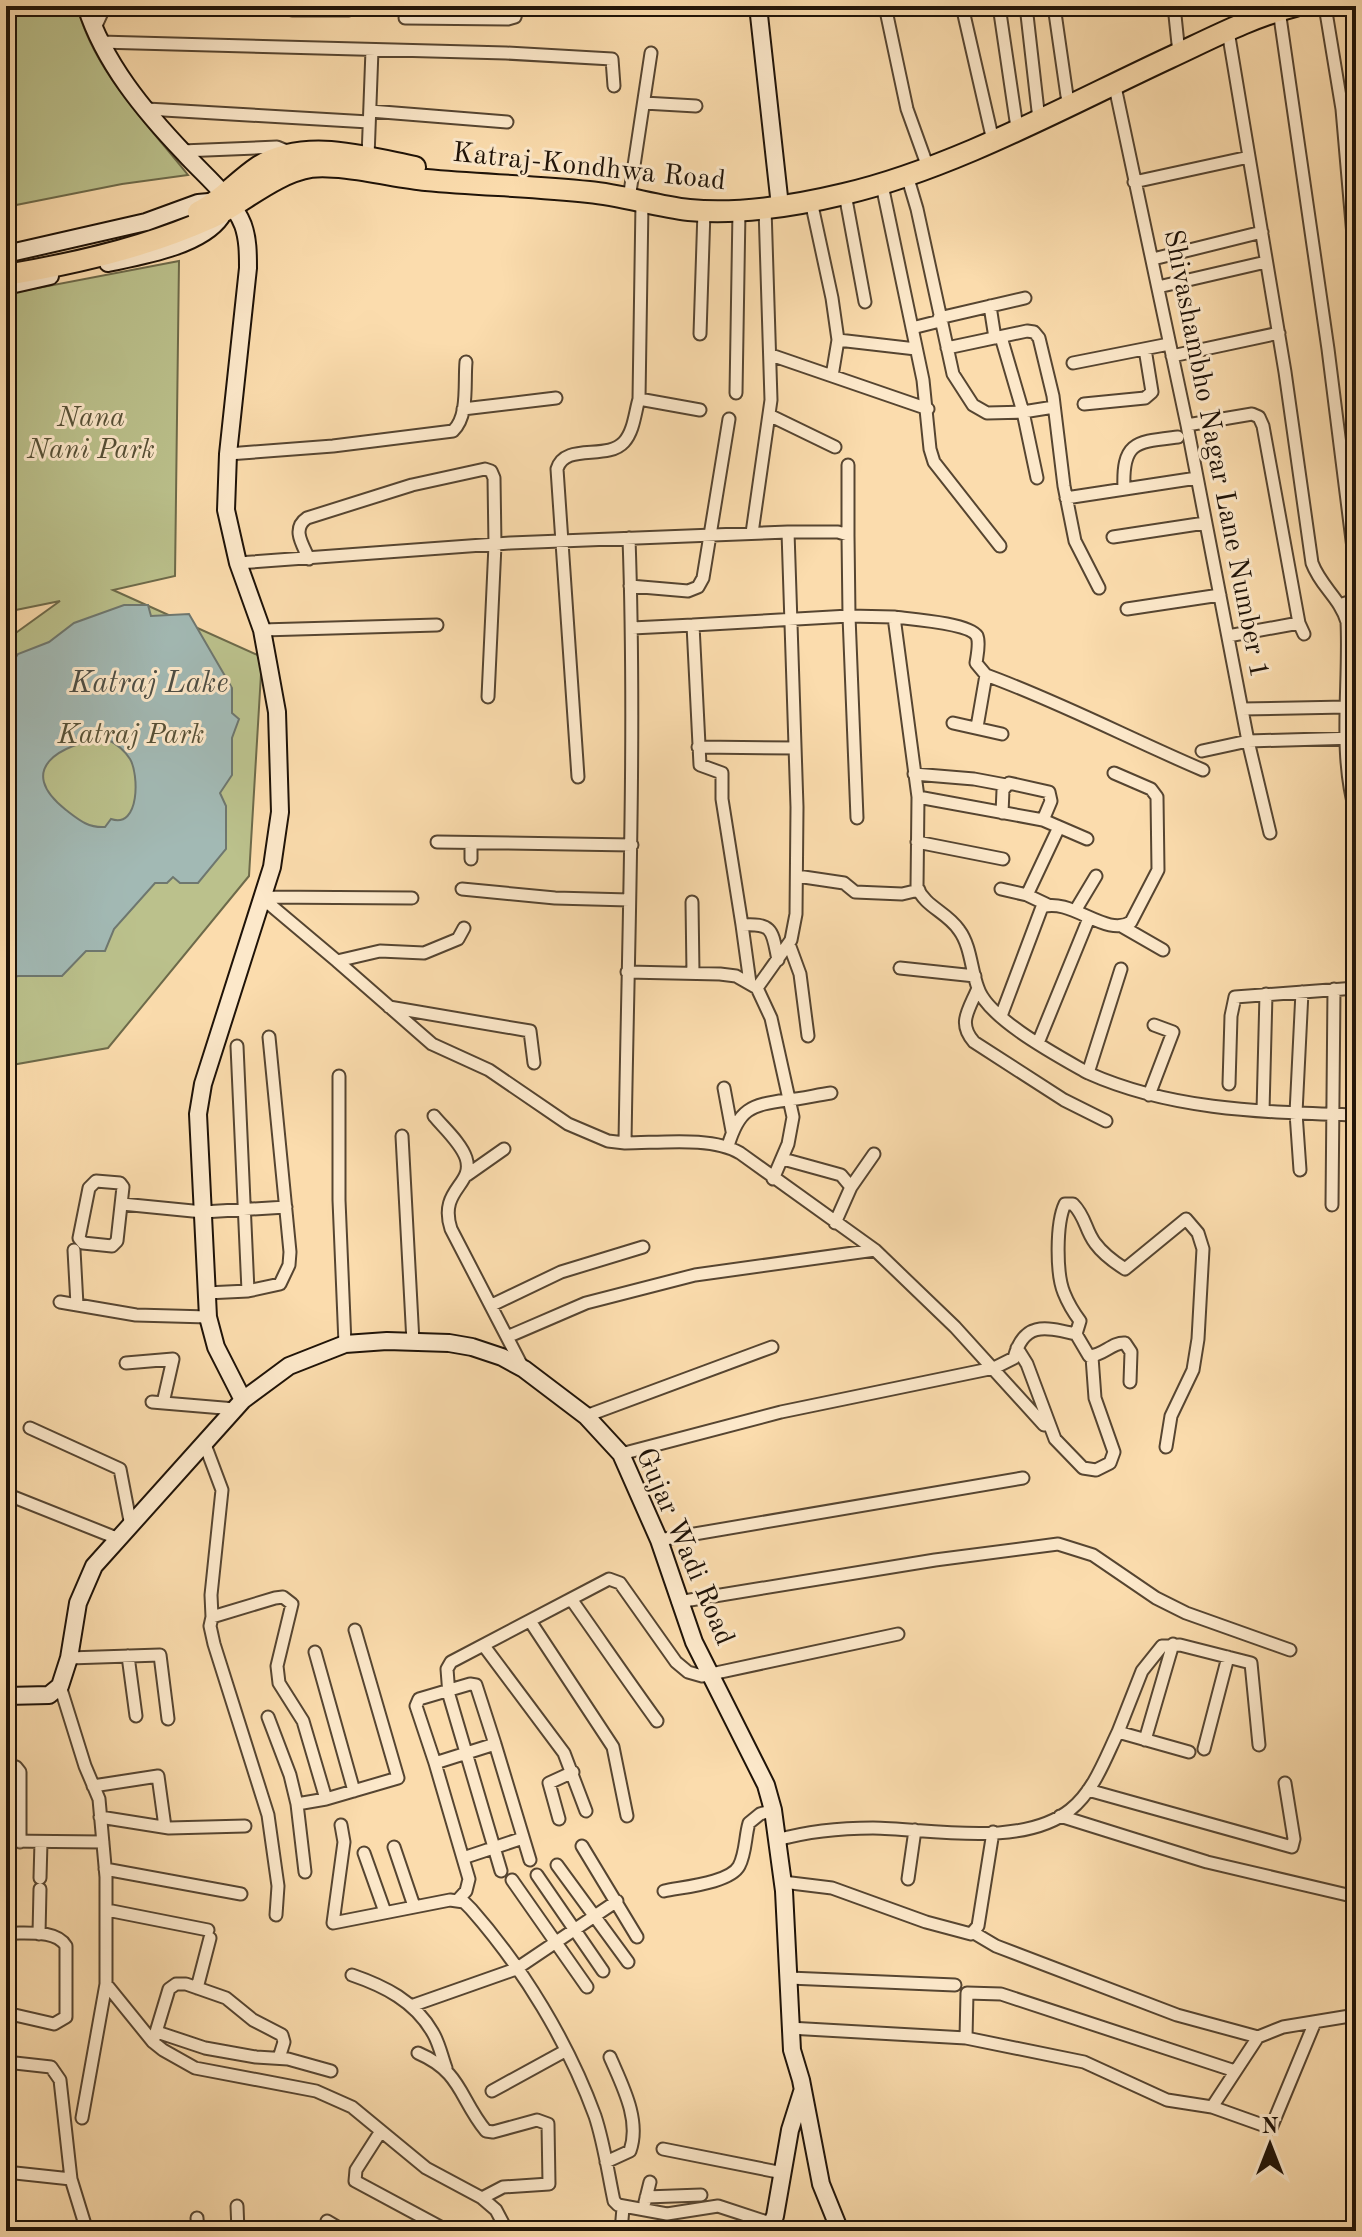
<svg xmlns="http://www.w3.org/2000/svg" width="1362" height="2237" font-family="'Old Standard TT',serif">
<rect width="100%" height="100%" fill="#fbdcad"/>
<filter id="stains"><feTurbulence type="fractalNoise" baseFrequency=".0025" numOctaves="4"/><feColorMatrix values="0 0 0 0 .2 0 0 0 0 .09 0 0 0 0 .02 0 0 0 .5 -.17"/></filter>
<radialGradient id="worn" r=".72"><stop offset=".6" stop-color="#630" stop-opacity="0"/><stop offset="1" stop-color="#630" stop-opacity=".3"/></radialGradient>
<path fill="#bbc18c" stroke="#6d6a4a" stroke-width="2" d="M6,6H77C94,72 147,123 188,175L122,184L6,207Z
M179,261L175,576L113,590L262,657L249,876L108,1048L6,1066V640L60,601L6,612V294Z"/>
<path fill="#a2b9b4" stroke="#6e776f" stroke-width="2" fill-rule="evenodd" d="M124,605H148L151,616L189,614L232,688V713L239,719L232,738V775L220,793L226,806V849L198,883H180L173,877L167,883H155L114,929L105,951H86L62,976H18L6,980V672L18,654L49,642L74,623ZM105,738C115,743 124,749 130,759C139,774 140,829 111,819L105,827C88,828 79,820 66,810C14,769 61,744 105,738Z"/>
<g fill="none" stroke-linecap="round" stroke-linejoin="round">
<g stroke="#564531" stroke-width="15">
<path id="street" d="M288,6L292,10H349L354,6
M885,6L907,109L925,159
M962,6L991,132
M999,6L1016,121
M1026,6L1038,111
M1054,6L1067,96
M1174,6L1178,44
M1325,6L1342,109L1356,270
M1279,10L1328,349L1356,572
M405,18L508,19L515,17L518,6
M94,30L105,6
M1228,31L1285,372L1312,563C1321,587 1340,598 1347,622C1350,686 1338,752 1356,814
M100,42L506,53L612,59L614,86
M1114,82L1187,425L1248,741L1270,833
M644,103L696,106
M147,109L369,122
M370,111L507,122
M182,151L277,147L292,153
M368,157L372,50
M906,172L917,209L953,374L973,405L987,413L1023,412L1054,407
M1134,182L1249,157
M882,185L923,380L930,449L934,462L1000,546
M630,192L651,53
M845,194L865,302
M811,201L832,298L838,340L916,349
M642,203L639,399L700,410
M1153,259L1262,232
M1158,287L1266,262
M990,306L995,338
M939,318L1025,298
M912,328L940,321
M700,334L704,211
M1001,337L1023,412L1037,478
M947,348L1027,331L1034,332L1039,338L1053,396L1064,486L1075,541L1099,588
M771,355L928,409
M1172,356L1279,333
M1073,363L1169,344
M832,376L838,340
M736,393L739,211
M1084,404L1145,398L1152,392L1145,349
M463,409L556,398
M769,415L835,447
M1187,425L1252,414L1259,417L1263,426L1299,623L1304,634
M228,454L333,446L453,431C469,416 464,383 466,362
M848,465V535
M1124,489C1122,441 1136,442 1178,437
M1066,498L1197,478
M752,533L771,400L765,208
M1113,537L1205,523
M629,538C636,740 628,942 625,1143C659,1143 712,1136 740,1153L875,1250L955,1327L1044,1425
M309,559C303,545 291,529 307,518L412,485L485,469L491,471L494,478L495,545L488,697
M238,563L510,543L788,532H838L848,535L849,616L894,617L918,797L917,887C925,907 947,912 959,930C971,946 971,970 978,988C988,1019 1060,1057 1088,1073L1121,969
M630,586L688,591L698,587L703,578L729,419
M1342,604L1356,600
M1127,609L1220,595
M894,617C909,619 969,623 977,636C980,643 977,656 976,663L986,675C1060,702 1130,739 1203,770
M693,625L849,616L857,818
M632,628L693,625L700,765L722,773V799L742,925C774,923 772,931 778,960
M262,630L437,625
M1228,636L1299,623
M1242,709L1346,707
M953,723L1002,734
M977,727L986,675
M698,747L795,748
M1202,751L1248,741L1356,738
M914,774L974,779L1006,785
M578,777L557,469C565,442 607,461 624,442C634,431 635,412 639,399
M918,797L1043,820L1087,839
M1002,813L1003,790L1009,783L1049,792L1051,801L1043,820
M437,842L632,845
M917,842L1003,859
M471,843V859
M797,876L844,883L855,892L902,894L919,890
M462,889L555,898L629,900
M1001,889L1027,895L1048,905
M1027,895L1059,827
M261,897L337,961L380,951L424,953L458,939L464,928
M261,897L412,898
M692,902L693,973
M1075,911L1096,876
M742,925L750,983
M1123,927L1163,950
M789,944L800,974L808,1036
M337,961L432,1044L489,1070L568,1124L608,1141L625,1143
M900,968L975,976
M627,972L720,974L736,976L757,988L771,1018L793,1117L788,1144L773,1179
M757,988L791,940L796,914L797,807L788,532
M978,988C969,1010 957,1023 974,1042L1064,1100L1106,1121
M389,1007L530,1031L534,1063
M1001,1016L1042,907C1071,897 1106,938 1131,922L1158,870L1157,797L1151,789L1114,773
M1038,1043L1089,918
M237,1046L248,1291
M1088,1073C1173,1111 1265,1112 1356,1115
M339,1076V1200L345,1344
M1229,1084L1231,1016L1235,997L1356,988
M724,1088L732,1131
M1149,1095L1173,1032L1154,1025
M1263,1111L1266,994
M434,1116C444,1128 461,1143 466,1158C475,1185 438,1189 451,1229L523,1368
M402,1136L413,1342
M728,1146C739,1109 750,1105 787,1100C802,1099 816,1095 831,1093
M783,1159L841,1175L851,1187L835,1223
M1300,1170L1296,1113L1302,992
M467,1175L504,1149
M96,1181L120,1183L123,1187L117,1241L112,1246L83,1243L79,1238L89,1188Z
M851,1187L874,1154
M122,1204L203,1212L286,1207
M1332,1205L1334,989
M74,1250L77,1305
M206,1293L248,1291L280,1284L289,1265L290,1252L269,1037
M60,1302L136,1315L208,1317
M492,1305L561,1272L643,1247
M1076,1334L1080,1321C1074,1313 1068,1303 1064,1293C1056,1274 1056,1223 1065,1204H1073C1086,1217 1085,1230 1095,1243C1103,1254 1114,1262 1125,1269L1186,1219L1198,1233L1203,1249L1198,1339L1193,1370L1171,1416L1166,1447
M507,1337L586,1303L695,1275L875,1250
M1017,1348L1027,1364L1055,1439L1083,1468L1096,1470L1110,1463L1114,1452L1095,1398L1092,1357
M126,1363L173,1359L163,1403
M152,1402L235,1409
M586,1416L772,1347
M30,1428L120,1469L131,1526
M204,1442L222,1490L211,1595L212,1617L275,1598L283,1597L292,1604L277,1666L279,1683L303,1721L326,1799L398,1778L355,1630
M621,1454L781,1412L994,1368L1014,1358C1024,1321 1045,1327 1076,1334L1089,1356C1103,1356 1112,1342 1125,1343L1131,1352L1130,1382
M6,1494L119,1539
M659,1540L1023,1478
M571,1599C600,1640 628,1681 657,1721
M678,1602L935,1560L1058,1544L1093,1555L1156,1598L1186,1613L1290,1650
M212,1617L210,1626L214,1644L268,1815L278,1886L276,1915
M530,1621L613,1747L627,1816
M484,1646L564,1753L586,1811
M315,1652L354,1791
M128,1656L136,1716
M69,1658L160,1655L168,1719
M60,1686L85,1766L99,1799L106,1877V1984L82,2118
M268,1717L290,1775L297,1804
M1118,1732L1142,1671L1162,1646L1180,1645L1251,1663L1259,1745
M1145,1740L1173,1644
M1204,1749L1228,1657
M435,1763L416,1706L419,1699L470,1684L476,1685L495,1744
M6,1764L16,1767L20,1772V1842
M93,1786L158,1776L165,1827
M1088,1790L1292,1847L1294,1839L1285,1783
M1060,1816L1207,1862L1356,1897
M100,1817L169,1828L245,1826
M559,1819L549,1783L573,1772
M341,1825L344,1842L333,1923L450,1900L464,1902L471,1909C523,1968 568,2042 595,2116C604,2143 608,2173 614,2201L618,2205L667,2214L718,2206L773,2224
M777,1840C809,1831 840,1828 873,1828C931,1829 1022,1848 1070,1810C1094,1791 1105,1759 1118,1732L1189,1752
M6,1841L103,1842
M582,1846L637,1937
M394,1847L414,1906
M364,1853L385,1912
M463,1858L523,1838
M557,1865L628,1962
M105,1869L241,1894
M501,1871L449,1695L447,1669L451,1662L609,1579L620,1583L676,1662L688,1672L702,1676L898,1634
M305,1872L297,1804L326,1799
M537,1875L603,1971
M40,1878L41,1842
M908,1879L915,1830
M512,1880L587,1987
M783,1882L832,1888L926,1922L971,1934L978,1926L993,1832
M664,1891C682,1887 730,1883 739,1866C746,1853 745,1836 749,1823L760,1814L773,1810
M457,1901L466,1891L469,1879L435,1763L495,1744L530,1860
M107,1910L208,1930
M6,1933C25,1934 56,1929 66,1946V2017L54,2024L6,2013
M974,1933L996,1946L1177,2015L1258,2037
M39,1934L40,1889
M352,1975C384,1986 415,2001 433,2033C439,2043 442,2057 446,2068
M789,1978L955,1985
M106,1984L153,2042L163,2050L195,2068L316,2091L352,2107L426,2168L482,2198L496,2210L507,2231
M197,1988L210,1938
M411,2006L516,1969L617,1901
M789,2028L966,2038L1084,2062L1167,2100L1212,2107L1258,2037L1283,2027L1356,2015
M157,2032L205,2048L256,2057L288,2059L331,2071
M966,2038L967,1993L1001,1994L1235,2071
M153,2042L169,1989L176,1984H186L226,1998L253,2020L282,2035L284,2042L279,2058
M418,2053C462,2072 459,2098 486,2131L493,2132L537,2120L548,2124L549,2184L503,2187L482,2198
M6,2062L51,2067L60,2080L71,2179L87,2231
M492,2091L565,2051
M1212,2107L1271,2128L1315,2022
M381,2131L356,2170L355,2181L448,2231
M663,2149L783,2173
M606,2162L630,2151C641,2120 622,2085 610,2057
M6,2172L71,2179
M646,2197L701,2195
M645,2202L650,2182
M237,2206L238,2231
M197,2218L198,2231
M327,2221L344,2231
M621,2231L623,2208"/>
</g>
<g stroke="#1f1308" stroke-width="20">
<path id="secondary" d="M86,6C104,63 144,111 185,154C205,176 232,197 243,225C248,239 248,254 248,268L228,454L226,510L238,563L262,630L269,668L277,712L280,812L272,867L203,1084L198,1114L208,1317L216,1347L243,1400
M758,6L780,206
M6,254L146,222L198,203L209,202
M108,263C141,256 201,246 221,217
M6,286L50,276
M6,1696L49,1695L60,1686L69,1658L78,1603L94,1566L243,1400L289,1366L345,1344L387,1341L449,1343L472,1347L502,1357L524,1369L586,1416L621,1454L659,1540L694,1642L766,1785L773,1810L784,1891L792,2050L801,2080L821,2184L840,2231
M768,2231L775,2216L790,2130L802,2092"/>
</g>
<g stroke="#1f1308" stroke-width="24">
<path id="highway" d="M198,212C221,201 237,181 258,167C305,138 365,157 415,167
M6,275C73,264 147,247 209,219C242,204 274,173 311,167C339,163 395,177 426,180C480,185 534,186 589,192C622,195 655,206 689,210C740,215 794,206 844,194C952,169 1068,105 1169,58C1210,39 1251,17 1295,6"/>
</g>
<use href="#street" stroke="#fce8ca" stroke-width="11"/>
<use href="#secondary" stroke="#fce8ca" stroke-width="16"/>
<use href="#highway" stroke="#fbdcad" stroke-width="20"/>
</g>
<g text-anchor="middle" dominant-baseline="central" stroke-width="6" stroke-linejoin="round" paint-order="stroke">
<g font-size="28" fill="#1f1308" stroke="#fce8ca">
<text transform="translate(589 168) rotate(6)">Katraj-Kondhwa Road</text>
<text transform="translate(1215 454) rotate(79)">Shivashambho Nagar Lane Number 1</text>
<text transform="translate(684 1547) rotate(67)">Gujar Wadi Road</text>
</g>
<g font-size="28" font-style="italic" fill="#565036" stroke="#fce8ca">
<text x="91" y="419">Nana<tspan x="91" dy="32">Nani Park</tspan></text>
<text x="131" y="736">Katraj Park</text>
</g>
<g font-size="30" font-style="italic" fill="#4d4d44" stroke="#fce8ca">
<text x="149" y="684">Katraj Lake</text>
</g>
</g>
<rect width="1362" height="2237" fill="none" stroke="#fbdcad" stroke-width="32"/>
<rect x="8" y="8" width="1346" height="2221" fill="none" stroke="#1f1308" stroke-width="4"/>
<rect x="16" y="16" width="1330" height="2205" fill="none" stroke="#1f1308" stroke-width="2"/>
<g transform="translate(1270 2145)" stroke="#fce8ca" stroke-width="6" paint-order="stroke">
<path d="M0-6L14 30L0 20L-14 30Z" fill="#1f1308"/>
<text y="-12" font-size="22" font-weight="bold" text-anchor="middle" fill="#1f1308">N</text>
</g>
<rect width="100%" height="100%" filter="url(#stains)"/>
<rect width="100%" height="100%" fill="url(#worn)"/>
</svg>
